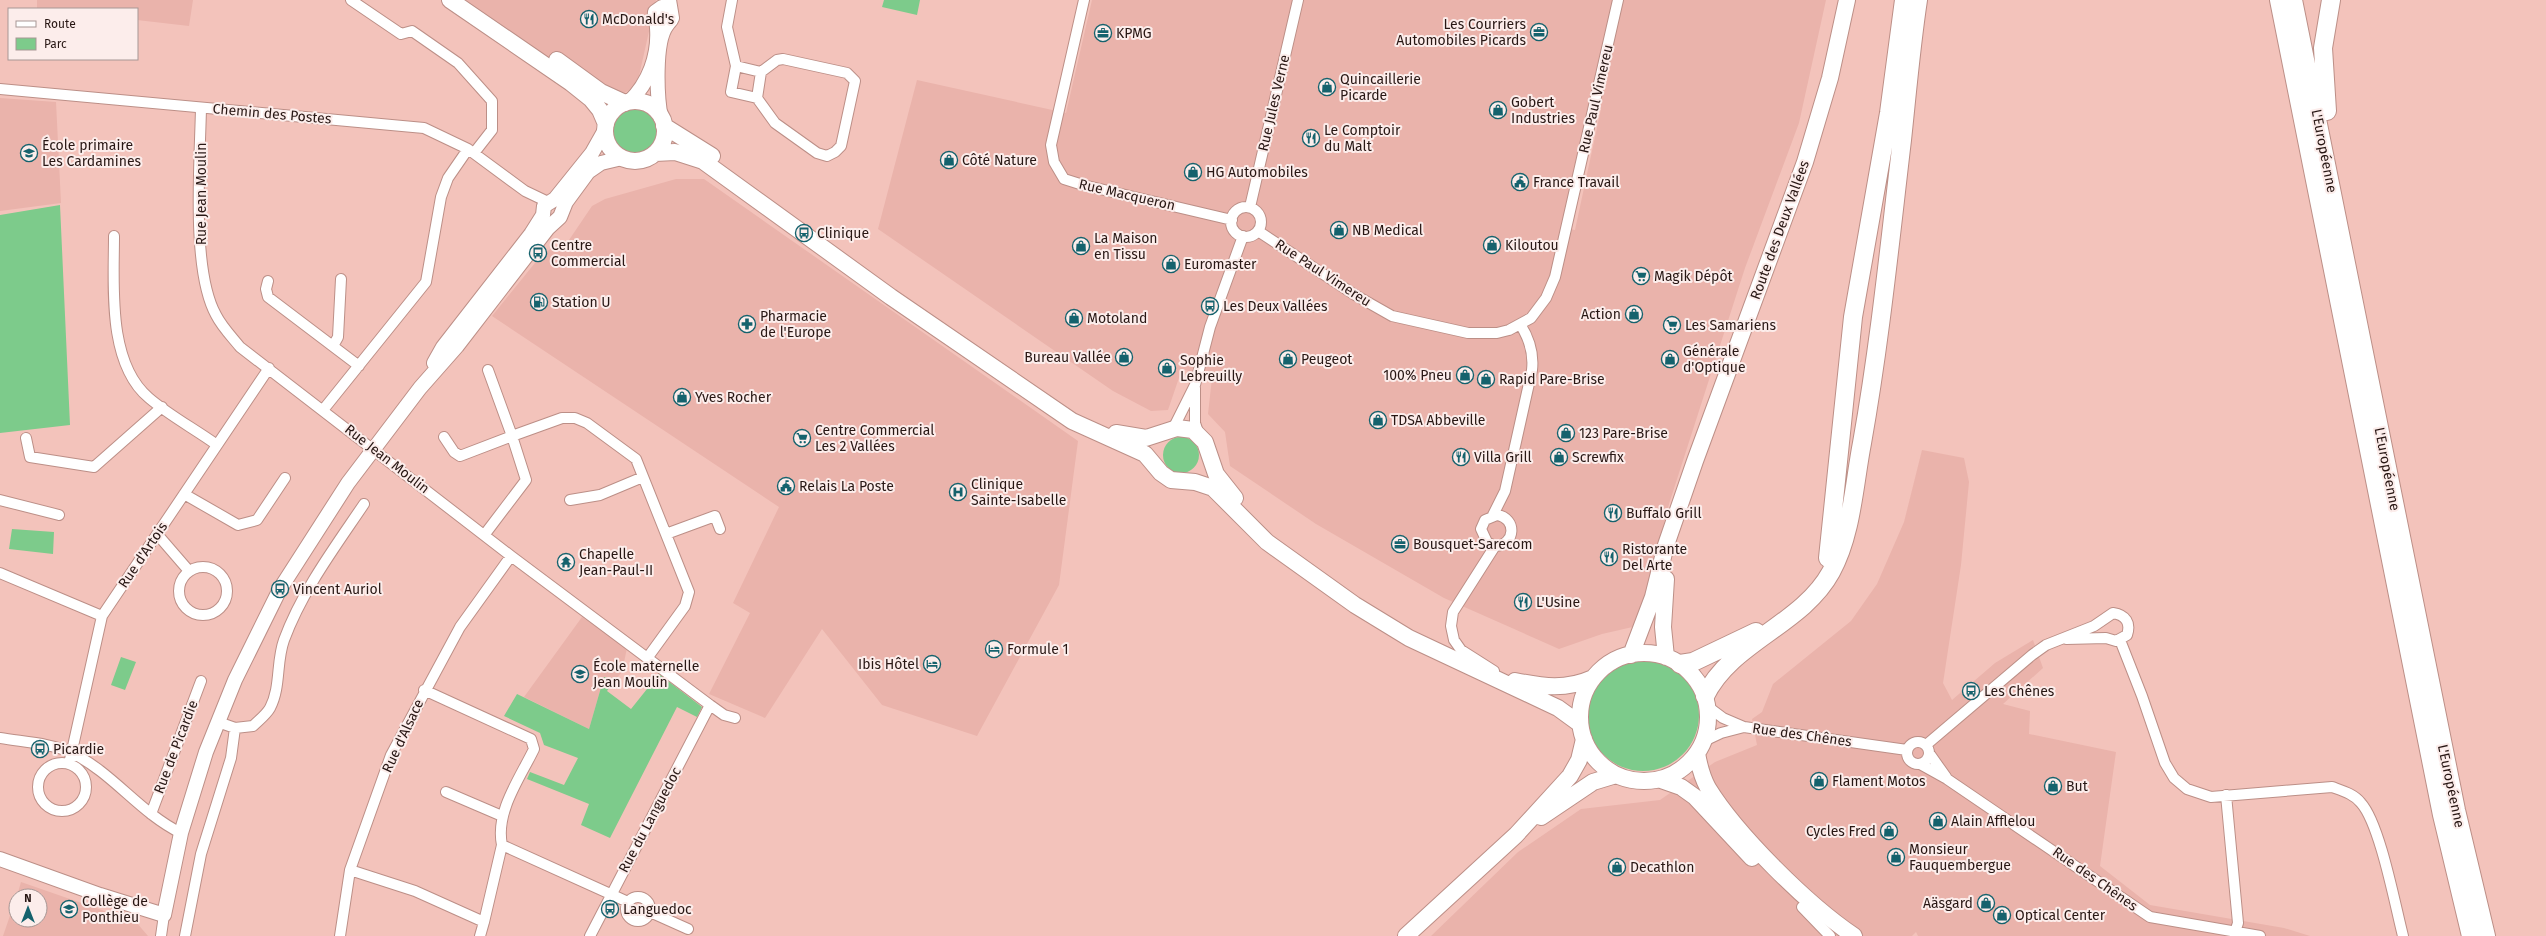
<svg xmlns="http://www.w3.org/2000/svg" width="2546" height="936" font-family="'Fira Sans',sans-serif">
<rect width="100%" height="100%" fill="#f3c3bb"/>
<path fill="#eab3ab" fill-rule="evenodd" d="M37,0H193L189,26L137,20V9L37,8Z
M460,0H656L637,85L607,104Z
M1092,0H1826L1799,123L1745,268L1669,504L1637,626L1602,634L1559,649L1444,598L1316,524L1230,466L1225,432L1208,414L1212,378L1182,369L1168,410L1151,411L1113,391L878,229L917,80L1066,113ZM1588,107L1601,109L1575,230L1561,227Z
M0,98L56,102L61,203L0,211Z
M676,179H704L1078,441L1059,585L977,736L882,705L822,629L765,718L709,694L750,613L733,603L779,507L492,316L543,253L569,240L592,206L605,199Z
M1922,450L1964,458L1969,482L1961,565L1943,683L1952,700L1995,663L2033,640L2043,668L2003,704L2030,711L2029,734L2116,752L2100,866L2150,905L2284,928L2310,936H1918L1916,932L1912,936H1431L1518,852L1581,809L1660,800L1715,762L1757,745L1752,719L1762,712L1773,684L1851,621L1877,584L1904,522Z
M582,617L627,648L622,672L615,680L604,677L589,729L524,697Z
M21,882L136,922L148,936H3L16,898V920H40V896H17Z"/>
<path fill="#7dcb8b" d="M884,0H920L917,15L882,7Z
M612 130a23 23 0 1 1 46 0a23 23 0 1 1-46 0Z
M60,205L70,425L0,433V215Z
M1163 455a18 18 0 1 1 36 0a18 18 0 1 1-36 0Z
M12,529L54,532L53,554L9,549Z
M121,657L136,662L125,690L111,685Z
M1587 715a56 56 0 1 1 112 0a56 56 0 1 1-112 0Z
M659,674L702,707L697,717L677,707L610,838L581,825L589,804L527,779L530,772L564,785L578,758L544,745L540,733L504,716L517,694L589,729L604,677L615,680L607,691L631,709Z"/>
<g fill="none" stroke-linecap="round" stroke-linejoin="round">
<g stroke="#bc8f87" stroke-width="12">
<path id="street" d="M351,0L401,34L412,31L458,63L492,101V130L474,153
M732,0L727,27L736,66
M1084,0L1051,145L1054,162L1064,179L1083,185L1232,220
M783,59L847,73L855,81L841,146L835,152L827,156L817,153L775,123L757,98L761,72L777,60Z
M0,89L424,128L468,149L525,191L548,202
M757,98L731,92L736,66L761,72
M201,108C200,161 191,270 216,315C222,327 232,337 240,347L511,556L710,705L724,715L735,718
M1250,207L1298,0
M1231 222a15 15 0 1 1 30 0a15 15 0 1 1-30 0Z
M1258,231L1355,295L1392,316L1468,333H1497L1509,330L1531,318L1546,298L1555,277L1618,0
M114,236C114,285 107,363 149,398C170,416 195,429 217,445
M268,281L266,289L268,297L359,366
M333,346L338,337L341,279
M1195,388V423L1199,435
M323,410L426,282L441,197L448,178L468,149
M1173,429L1195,385L1210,327L1243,236
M444,437L454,452L460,456L512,436L488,370
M26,438L30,457L94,467L162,407
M184,494L238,525L257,520L285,478
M0,500L59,515
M570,500L600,495L643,477
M1493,515L1505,491L1532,370C1534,353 1529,338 1520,324
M157,534L189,571
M485,534L526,480L512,436L562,418H575L587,423L636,459L689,592L685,606L648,657
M666,534L715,516L720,529
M179 591a24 24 0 1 1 48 0a24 24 0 1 1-48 0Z
M0,573L102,616
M2120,640L2142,696L2165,763L2174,778L2187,789L2211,797L2332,787C2343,791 2354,794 2361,803C2380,824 2395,905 2403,936
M1494,671L1461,650L1454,640L1451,626L1453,612L1495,546C1516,545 1517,518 1497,515L1485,520L1481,529L1487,542L1495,546
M1707,706L1723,718L1744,727L1907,750
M218,722L235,728L253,726C259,720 266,715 270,708C281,687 276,662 284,640C302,591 335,547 364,504
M0,738C23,742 51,743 72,753C113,773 140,813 181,833
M1704,741L1721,733L1744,727
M1907 753a11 11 0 1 1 22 0a11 11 0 1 1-22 0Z
M1926,745L2032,655L2046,645L2094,626L2113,613C2126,615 2131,623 2127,635L2116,641L2106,638L2066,639
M1929,753L1946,777
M38 787a24 24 0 1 1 48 0a24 24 0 1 1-48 0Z
M69,764L102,616L269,368
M1920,764L1947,779L2150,917L2260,936
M446,792L502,816
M2226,795L2238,923L2235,932
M151,814L201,681
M502,845L628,902
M350,870L415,891L484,922L502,845C495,812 520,778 534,749L531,739L424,690
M626 909a12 12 0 1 1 24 0a12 12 0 1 1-24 0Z
M1802,907L1830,936
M650,912L688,929
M161,936L164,915
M185,936L201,854L231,758L235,728
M340,936L350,870L391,755L460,627L511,556
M480,936L484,922
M590,936L710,705"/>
</g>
<g stroke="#bc8f87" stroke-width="16">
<path id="secondary" d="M629,102C649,83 659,55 657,28C657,22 654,18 655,12L662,7L670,9
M661,118C657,98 654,42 667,25C669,22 671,21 672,18L669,0
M434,363L443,347L531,234L543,215L544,206L555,199L592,153L605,130
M0,859L100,895L164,915L181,833L206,752L235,680L280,589L348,483L420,388L457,346L548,228L560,217L566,202L588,172L601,163L622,158"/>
</g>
<g stroke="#bc8f87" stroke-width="18">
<path id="primary" d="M450,0L571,83L591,99L600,110L606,124
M557,60L601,92L625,103
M605 131a30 30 0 1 1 60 0a30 30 0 1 1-60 0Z
M664,126L712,156
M655,153L675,152L703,161L891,297L1072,421L1145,454L1161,473L1171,480L1195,482L1213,488L1267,542L1355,605L1409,638L1558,708L1580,724
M1116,433L1146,438L1177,428L1193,430L1205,442L1216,474L1235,498
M1580 717a64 64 0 1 1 128 0a64 64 0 1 1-128 0Z
M1631,655L1653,597L1666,545L1695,461L1805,162L1830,78L1847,0
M1666,657L1663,627L1666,579
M1515,681C1544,687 1566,690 1593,678
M1697,753C1699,765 1702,777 1708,788C1737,835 1808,905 1854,936
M1661,780L1681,787L1695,797L1752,858
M1541,817L1593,782L1616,775
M1406,936L1516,835L1570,776L1579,760L1584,739"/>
</g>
<g stroke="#bc8f87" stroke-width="20">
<path id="highway" d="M2279,0L2442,815L2471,936
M2293,0L2456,810L2486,936
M2327,111L2323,48L2331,0
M1828,558L1853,317L1889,113L1904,0
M1680,664L1693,662L1756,632
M1705,696C1731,642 1802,625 1831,572C1852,534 1854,484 1862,443C1880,342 1890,241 1902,140C1907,93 1911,46 1918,0"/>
</g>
<use href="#street" stroke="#fff" stroke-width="10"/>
<use href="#secondary" stroke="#fff" stroke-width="14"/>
<use href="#primary" stroke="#fff" stroke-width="16"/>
<use href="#highway" stroke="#fff" stroke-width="18"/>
</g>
<defs>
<g id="restaurant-ring" transform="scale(0.9)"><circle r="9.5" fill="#fcedeb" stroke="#15626d" stroke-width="1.5"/><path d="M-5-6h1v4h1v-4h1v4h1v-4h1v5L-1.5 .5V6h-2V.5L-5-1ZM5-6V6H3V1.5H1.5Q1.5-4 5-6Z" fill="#15626d"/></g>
<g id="office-ring" transform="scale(0.9)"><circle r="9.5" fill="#fcedeb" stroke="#15626d" stroke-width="1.5"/><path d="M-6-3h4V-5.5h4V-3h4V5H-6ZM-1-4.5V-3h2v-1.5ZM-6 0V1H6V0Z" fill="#15626d"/></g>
<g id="shop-ring" transform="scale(0.9)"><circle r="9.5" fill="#fcedeb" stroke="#15626d" stroke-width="1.5"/><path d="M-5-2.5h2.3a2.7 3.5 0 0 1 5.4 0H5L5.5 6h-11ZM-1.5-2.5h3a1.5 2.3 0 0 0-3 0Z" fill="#15626d"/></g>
<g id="school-ring" transform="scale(0.9)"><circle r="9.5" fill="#fcedeb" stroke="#15626d" stroke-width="1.5"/><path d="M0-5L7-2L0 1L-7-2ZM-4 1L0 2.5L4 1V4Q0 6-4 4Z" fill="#15626d"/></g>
<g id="civic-ring" transform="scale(0.9)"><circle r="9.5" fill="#fcedeb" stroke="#15626d" stroke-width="1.5"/><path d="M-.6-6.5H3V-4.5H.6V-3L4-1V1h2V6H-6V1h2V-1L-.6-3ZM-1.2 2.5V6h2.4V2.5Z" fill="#15626d"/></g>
<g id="bus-ring" transform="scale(0.9)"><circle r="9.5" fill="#fcedeb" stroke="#15626d" stroke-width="1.5"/><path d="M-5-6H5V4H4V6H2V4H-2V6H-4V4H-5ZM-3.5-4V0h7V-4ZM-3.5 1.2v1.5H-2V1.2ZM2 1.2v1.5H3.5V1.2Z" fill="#15626d"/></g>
<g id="supermarket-ring" transform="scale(0.9)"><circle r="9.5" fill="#fcedeb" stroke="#15626d" stroke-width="1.5"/><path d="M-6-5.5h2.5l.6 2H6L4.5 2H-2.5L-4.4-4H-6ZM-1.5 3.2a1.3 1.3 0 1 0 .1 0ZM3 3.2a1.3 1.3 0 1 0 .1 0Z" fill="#15626d"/></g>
<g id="fuel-ring" transform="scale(0.9)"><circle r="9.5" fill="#fcedeb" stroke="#15626d" stroke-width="1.5"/><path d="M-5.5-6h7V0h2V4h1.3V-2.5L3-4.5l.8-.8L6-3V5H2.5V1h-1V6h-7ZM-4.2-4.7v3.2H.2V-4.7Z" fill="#15626d"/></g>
<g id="pharmacy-ring" transform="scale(0.9)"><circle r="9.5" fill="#fcedeb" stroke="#15626d" stroke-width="1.5"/><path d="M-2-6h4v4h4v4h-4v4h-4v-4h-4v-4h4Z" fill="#15626d"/></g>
<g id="hospital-ring" transform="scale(0.9)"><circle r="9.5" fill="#fcedeb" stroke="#15626d" stroke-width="1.5"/><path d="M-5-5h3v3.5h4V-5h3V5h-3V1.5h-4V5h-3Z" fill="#15626d"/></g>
<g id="temple-ring" transform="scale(0.9)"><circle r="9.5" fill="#fcedeb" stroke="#15626d" stroke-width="1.5"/><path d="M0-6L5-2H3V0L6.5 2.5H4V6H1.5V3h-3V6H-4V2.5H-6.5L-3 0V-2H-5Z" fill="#15626d"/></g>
<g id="hotel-ring" transform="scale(0.9)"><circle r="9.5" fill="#fcedeb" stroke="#15626d" stroke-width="1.5"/><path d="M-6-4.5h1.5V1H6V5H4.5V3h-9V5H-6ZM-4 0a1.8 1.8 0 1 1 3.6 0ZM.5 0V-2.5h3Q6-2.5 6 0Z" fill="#15626d"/></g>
</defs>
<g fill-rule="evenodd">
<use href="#restaurant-ring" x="589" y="19"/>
<use href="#office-ring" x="1539" y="32"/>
<use href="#office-ring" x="1103" y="33"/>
<use href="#shop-ring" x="1327" y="87"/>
<use href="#shop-ring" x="1498" y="110"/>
<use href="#restaurant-ring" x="1311" y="138"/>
<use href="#school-ring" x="29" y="153"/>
<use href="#shop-ring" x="949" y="160"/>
<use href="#shop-ring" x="1193" y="172"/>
<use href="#civic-ring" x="1520" y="182"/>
<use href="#shop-ring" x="1339" y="230"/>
<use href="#bus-ring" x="804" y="233"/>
<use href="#shop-ring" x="1492" y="245"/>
<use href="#shop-ring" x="1081" y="246"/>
<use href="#bus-ring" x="538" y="253"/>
<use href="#shop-ring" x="1171" y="264"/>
<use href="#supermarket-ring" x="1641" y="276"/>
<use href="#fuel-ring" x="539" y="302"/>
<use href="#bus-ring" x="1210" y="306"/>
<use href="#shop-ring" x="1634" y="314"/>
<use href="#shop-ring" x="1074" y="318"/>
<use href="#pharmacy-ring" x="747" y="324"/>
<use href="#supermarket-ring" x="1672" y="325"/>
<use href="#shop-ring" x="1124" y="357"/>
<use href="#shop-ring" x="1288" y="359"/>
<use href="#shop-ring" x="1670" y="359"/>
<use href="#shop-ring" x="1167" y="368"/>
<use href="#shop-ring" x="1465" y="375"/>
<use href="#shop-ring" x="1486" y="379"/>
<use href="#shop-ring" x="682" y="397"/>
<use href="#shop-ring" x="1378" y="420"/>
<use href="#shop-ring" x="1566" y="433"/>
<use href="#supermarket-ring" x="802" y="438"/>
<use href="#restaurant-ring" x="1461" y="457"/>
<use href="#shop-ring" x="1559" y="457"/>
<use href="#civic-ring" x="786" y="486"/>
<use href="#hospital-ring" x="958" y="492"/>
<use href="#restaurant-ring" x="1613" y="513"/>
<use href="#office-ring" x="1400" y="544"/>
<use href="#restaurant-ring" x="1609" y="557"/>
<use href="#temple-ring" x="566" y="562"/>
<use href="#bus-ring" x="280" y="589"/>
<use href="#restaurant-ring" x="1523" y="602"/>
<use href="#hotel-ring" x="994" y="649"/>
<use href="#hotel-ring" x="932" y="664"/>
<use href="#school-ring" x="580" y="674"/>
<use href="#bus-ring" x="1971" y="691"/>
<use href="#bus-ring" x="40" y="749"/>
<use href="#shop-ring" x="1819" y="781"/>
<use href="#shop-ring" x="2053" y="786"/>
<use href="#shop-ring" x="1938" y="821"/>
<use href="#shop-ring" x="1889" y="831"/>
<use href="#shop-ring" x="1896" y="857"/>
<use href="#shop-ring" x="1617" y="867"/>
<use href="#shop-ring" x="1986" y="903"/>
<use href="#school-ring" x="69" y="909"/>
<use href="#bus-ring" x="610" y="909"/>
<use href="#shop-ring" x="2002" y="915"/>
</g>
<g text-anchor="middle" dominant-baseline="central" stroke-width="4" stroke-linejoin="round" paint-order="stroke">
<g font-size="14" fill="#281714" stroke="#fcedeb" text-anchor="start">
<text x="602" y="19">McDonald's</text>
<text x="1526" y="24" text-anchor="end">Les Courriers<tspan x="1526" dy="16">Automobiles Picards</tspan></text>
<text x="1116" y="33">KPMG</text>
<text x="1340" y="79">Quincaillerie<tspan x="1340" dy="16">Picarde</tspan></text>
<text x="1511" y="102">Gobert<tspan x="1511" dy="16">Industries</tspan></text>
<text x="1324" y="130">Le Comptoir<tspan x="1324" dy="16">du Malt</tspan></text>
<text x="42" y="145">École primaire<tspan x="42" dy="16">Les Cardamines</tspan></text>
<text x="962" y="160">Côté Nature</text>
<text x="1206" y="172">HG Automobiles</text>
<text x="1533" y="182">France Travail</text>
<text x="1352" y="230">NB Medical</text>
<text x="817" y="233">Clinique</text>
<text x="1094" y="238">La Maison<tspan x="1094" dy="16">en Tissu</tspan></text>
<text x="551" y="245">Centre<tspan x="551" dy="16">Commercial</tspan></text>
<text x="1505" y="245">Kiloutou</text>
<text x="1184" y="264">Euromaster</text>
<text x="1654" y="276">Magik Dépôt</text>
<text x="552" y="302">Station U</text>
<text x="1223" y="306">Les Deux Vallées</text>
<text x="1621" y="314" text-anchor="end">Action</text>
<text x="760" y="316">Pharmacie<tspan x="760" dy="16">de l'Europe</tspan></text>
<text x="1087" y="318">Motoland</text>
<text x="1685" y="325">Les Samariens</text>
<text x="1683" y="351">Générale<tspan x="1683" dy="16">d'Optique</tspan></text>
<text x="1111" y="357" text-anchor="end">Bureau Vallée</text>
<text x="1301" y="359">Peugeot</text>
<text x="1180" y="360">Sophie<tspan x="1180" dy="16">Lebreuilly</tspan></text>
<text x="1452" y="375" text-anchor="end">100% Pneu</text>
<text x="1499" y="379">Rapid Pare-Brise</text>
<text x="695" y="397">Yves Rocher</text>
<text x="1391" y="420">TDSA Abbeville</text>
<text x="815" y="430">Centre Commercial<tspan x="815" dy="16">Les 2 Vallées</tspan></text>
<text x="1579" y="433">123 Pare-Brise</text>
<text x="1474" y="457">Villa Grill</text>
<text x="1572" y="457">Screwfix</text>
<text x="971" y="484">Clinique<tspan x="971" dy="16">Sainte-Isabelle</tspan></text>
<text x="799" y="486">Relais La Poste</text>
<text x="1626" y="513">Buffalo Grill</text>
<text x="1413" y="544">Bousquet-Sarecom</text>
<text x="1622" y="549">Ristorante<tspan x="1622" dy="16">Del Arte</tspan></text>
<text x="579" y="554">Chapelle<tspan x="579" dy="16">Jean-Paul-II</tspan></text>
<text x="293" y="589">Vincent Auriol</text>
<text x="1536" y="602">L'Usine</text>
<text x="1007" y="649">Formule 1</text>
<text x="919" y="664" text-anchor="end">Ibis Hôtel</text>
<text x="593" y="666">École maternelle<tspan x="593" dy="16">Jean Moulin</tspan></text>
<text x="1984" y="691">Les Chênes</text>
<text x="53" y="749">Picardie</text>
<text x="1832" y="781">Flament Motos</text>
<text x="2066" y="786">But</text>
<text x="1951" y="821">Alain Afflelou</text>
<text x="1876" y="831" text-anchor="end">Cycles Fred</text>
<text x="1909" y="849">Monsieur<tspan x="1909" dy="16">Fauquembergue</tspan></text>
<text x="1630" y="867">Decathlon</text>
<text x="82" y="901">Collège de<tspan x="82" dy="16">Ponthieu</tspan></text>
<text x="1973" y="903" text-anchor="end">Aäsgard</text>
<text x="623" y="909">Languedoc</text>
<text x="2015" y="915">Optical Center</text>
</g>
<g font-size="14" fill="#281714" stroke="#fcedeb">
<text transform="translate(1596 99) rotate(-77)">Rue Paul Vimereu</text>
<text transform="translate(1274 103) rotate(-77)">Rue Jules Verne</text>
<text transform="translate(272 114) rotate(5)">Chemin des Postes</text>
<text transform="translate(2324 151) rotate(79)">L'Européenne</text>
<text transform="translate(201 194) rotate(-90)">Rue Jean Moulin</text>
<text transform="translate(1127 195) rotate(13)">Rue Macqueron</text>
<text transform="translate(1780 230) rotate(-70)">Route des Deux Vallées</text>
<text transform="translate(1323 273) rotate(33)">Rue Paul Vimereu</text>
<text transform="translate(387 459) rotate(38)">Rue Jean Moulin</text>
<text transform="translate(2387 469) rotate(79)">L'Européenne</text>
<text transform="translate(143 555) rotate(-56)">Rue d'Artois</text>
<text transform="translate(1802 735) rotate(8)">Rue des Chênes</text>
<text transform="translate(403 736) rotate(-65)">Rue d'Alsace</text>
<text transform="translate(176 747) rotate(-69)">Rue de Picardie</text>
<text transform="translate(2451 786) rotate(78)">L'Européenne</text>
<text transform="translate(650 820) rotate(-62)">Rue du Languedoc</text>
<text transform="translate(2095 879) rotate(35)">Rue des Chênes</text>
</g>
</g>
<rect x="8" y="8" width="130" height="52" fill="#fcedeb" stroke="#a79795"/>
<rect x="16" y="21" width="20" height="6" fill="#ffffff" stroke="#a79795"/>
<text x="44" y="28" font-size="12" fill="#281714">Route</text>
<rect x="16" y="38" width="20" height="12" fill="#7dcb8b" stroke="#a79795"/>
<text x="44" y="48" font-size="12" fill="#281714">Parc</text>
<g transform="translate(28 908)"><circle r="19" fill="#fcedeb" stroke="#a79795"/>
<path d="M0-3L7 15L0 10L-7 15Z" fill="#15626d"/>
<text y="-6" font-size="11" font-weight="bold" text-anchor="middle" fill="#281714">N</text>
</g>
</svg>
